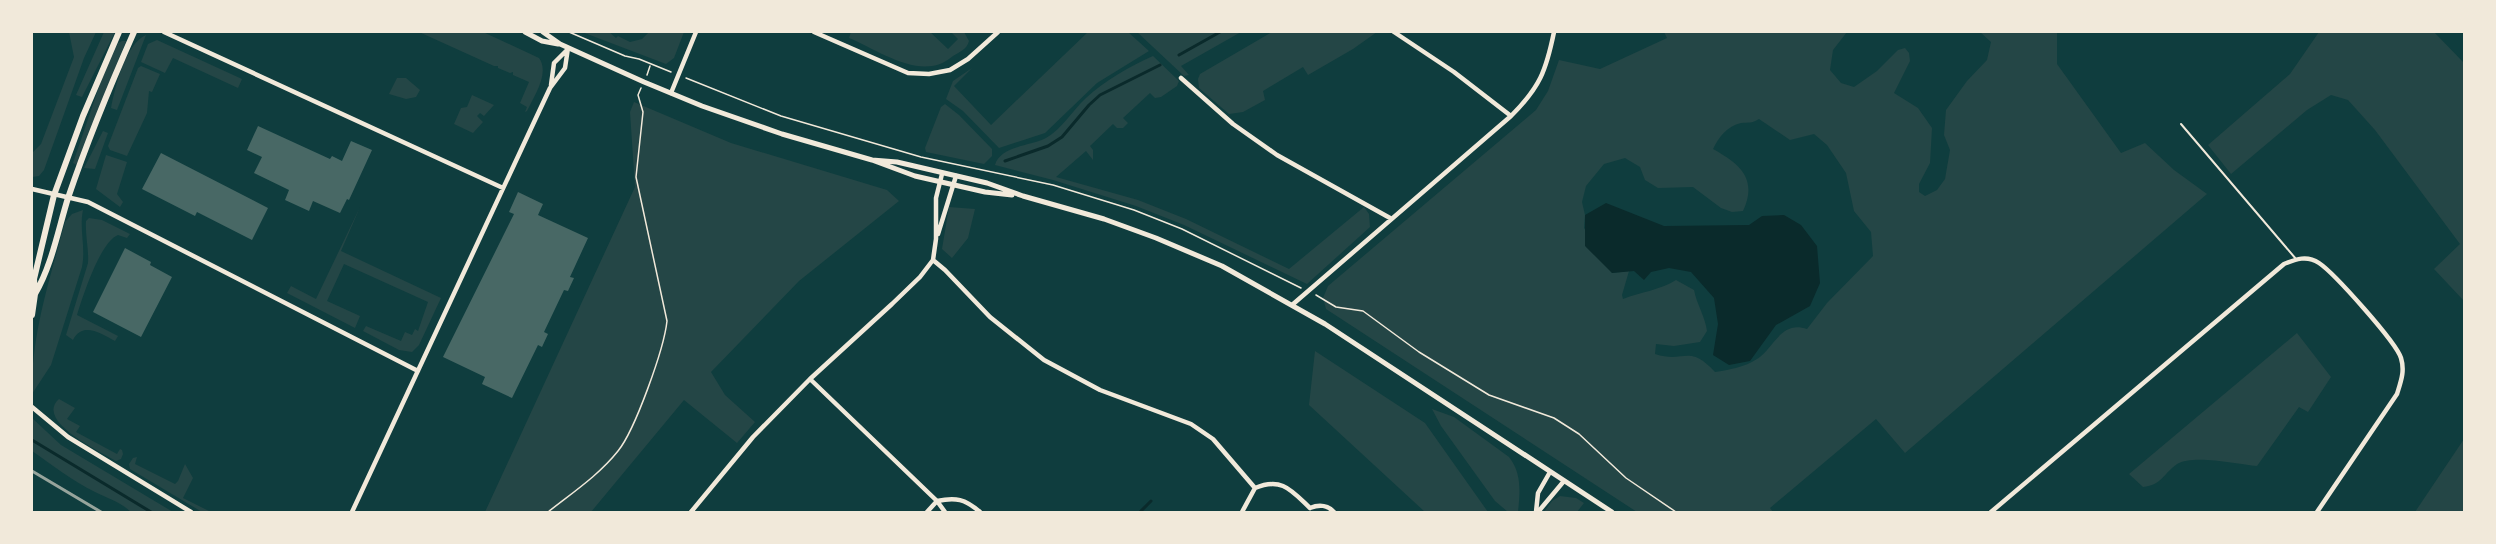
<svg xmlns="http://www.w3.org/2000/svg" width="2496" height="544" font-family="Montserrat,sans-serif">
<rect width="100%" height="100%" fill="#0f3d3e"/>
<path fill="#244646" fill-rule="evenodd" d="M69,32H96L84,58L44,170L39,176L32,177V153L41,144L74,57Z
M104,32H115L82,97L76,95Z
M419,32H483L539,58C550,73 534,96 527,111L525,112L527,107L520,103L529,82L513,75V72L510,73L498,68V66H494Z
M582,32H609L616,38L618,36L630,42L642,39L649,32H684L674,58L666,64Z
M851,32H930L948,49L958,39L951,32H964L969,41C967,49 960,52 953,56C947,61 940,65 932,66C905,70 873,48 849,38Z
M1088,32H1128L1149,51L1097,83L1045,133L999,148L963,111L946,99L953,81L972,68L954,86L991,125Z
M1137,32H1241L1181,66L1189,75L1184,76Z
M1272,32H1377L1353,49L1308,75L1303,67L1263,91L1265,100L1243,112L1229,114L1199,88L1198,79L1200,74Z
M1664,32H1847L1833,50L1830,70L1841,83L1854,87L1877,71L1898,50L1905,48L1909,53L1910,61L1894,93L1918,108L1932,128L1930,163L1919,184V192L1925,196L1937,190L1945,179L1950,150L1944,135L1946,110L1967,81L1987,60L1991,42L1980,32H2057V64L2121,153L2145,143L2174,170L2207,194L1905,453L1876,419L1770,508L1773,512H1637L1326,309L1323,298L1328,286L1536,110L1548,91L1559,60L1600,69L1667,38ZM1759,119L1790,140L1814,134L1827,145L1846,173L1854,211L1871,232L1873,256L1827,303L1807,329C1781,320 1774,348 1757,359C1745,367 1729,370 1715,372C1688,343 1685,364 1655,354L1656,344L1674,346L1700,342L1707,331C1705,316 1697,305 1694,290L1676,280C1660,290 1641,292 1623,299L1622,295L1629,271L1612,273L1584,228L1585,215L1582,202L1586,186L1604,164L1625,158L1640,167L1645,180L1658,188L1693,187L1721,208L1732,212L1743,211C1758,179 1740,164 1713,149C1719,137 1727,126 1741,123C1749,122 1751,124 1759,119Z
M2319,32H2434L2464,63V301L2434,269L2460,244L2375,130L2348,100L2331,95L2307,110L2231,174L2208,145L2290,74Z
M146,35L117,110L111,108C115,88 125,44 146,35Z
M157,40L242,79L238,88L173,58L165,73L141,62L148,44Z
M122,41H126L77,165L73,163L102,78L118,43Z
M1153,56L1179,81L1177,86L1161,97L1155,98L1150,93L1123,118L1128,123L1123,128H1117L1113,124L1090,146L1093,150V160L1086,151L1056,177L1138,200L1186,219L1289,269L1364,207L1369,214L1370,227L1307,284L1184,225L1136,206L1053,180L995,165C1000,146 1031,146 1046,138C1062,129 1072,111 1086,98C1104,81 1130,66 1153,56Z
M141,66L160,74L152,92L149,91L147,113L127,156L110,150L108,146L138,68Z
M397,78H406L420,90L416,97L406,99L389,94Z
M472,95L494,105L484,116L480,113L477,116L483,122L473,133L454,124L461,108L467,107Z
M634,102L731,143L887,190L899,201L799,281L711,372L725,395L755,422L737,443L684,400L591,512H485L635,187L630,112Z
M945,104L959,115L992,149V156L984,164L926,152L925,148L941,107Z
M103,131L108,133L95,169L84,168Z
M106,155L127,162L117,194L123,202L120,207L96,189Z
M360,207L341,251L441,298L419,345L412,352L399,350L363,331L366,326L401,341L405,332L412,335L415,329L418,331L428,302L344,264L327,301L360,316L355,328L287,293L291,286L316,299Z
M949,207L975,209L968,238L952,258L942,249Z
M83,210C79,229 86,248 82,267L51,365L32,394C31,334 50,279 65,222L72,214Z
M89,218L102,220L130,234L127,238L118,235C100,242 83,296 77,315L118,336L115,341C101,334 83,321 73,340L66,335L88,263C89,249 85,235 86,221Z
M2297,333L2331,377L2308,412L2299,407L2257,466C2238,464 2193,454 2177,464C2163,474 2162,485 2143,487L2129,474Z
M1315,351L1425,423L1488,512H1425L1309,405Z
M59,399L75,408L67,419L80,426L76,432L117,454L120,449L122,450L123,454L121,459L116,461C101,452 34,421 59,399Z
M1432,409L1454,417L1509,457C1522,473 1520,493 1518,512H1508L1495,501L1441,426Z
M32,418L61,445L173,512H131C119,501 109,499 95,492C73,481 52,465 32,451Z
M2464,439V512H2415Z
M137,457L135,464L175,484L178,481L185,464L193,478L183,498L211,512H202L130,469L129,464L133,458Z
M1560,496L1576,498L1584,503L1577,512H1544L1552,501Z"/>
<path fill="#0a2a2b" d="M1606,203L1664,226L1749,225L1762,216L1784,215L1801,225L1817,246L1820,283L1810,306L1776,325L1750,361L1729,365L1713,355L1718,324L1714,298L1691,272L1669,268L1651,272L1644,280L1634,271L1612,273L1585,246V215Z"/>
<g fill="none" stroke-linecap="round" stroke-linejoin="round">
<path stroke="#0a2a2b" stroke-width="3" d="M1179,55L1220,32
M1005,161L1048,146L1062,137L1089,105L1100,95L1160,65
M32,440L151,512
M1140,512L1151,501"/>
</g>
<path fill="#486865" d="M258,126L330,159L332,156L342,161L351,141L372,150L349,200L347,199L340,213L313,201L309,211L285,200L289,190L254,173L262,157L247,150Z
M161,153L268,208L252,240L197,212L195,216L142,189Z
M518,192L543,204L538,215L588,238L570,277L574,278L568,291L564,290L544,332L548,334L542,347L538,345L512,398L482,384L485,377L443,357L514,214L509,212Z
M125,248L151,262L150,265L172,277L141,337L93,312Z"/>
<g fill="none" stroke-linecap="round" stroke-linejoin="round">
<path stroke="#f1e9da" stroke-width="1.5" d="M569,32L625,56L639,59L671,72
M647,75L650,66
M686,78L781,116L921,157L1053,185L1134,210L1182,229L1301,288
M1316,295L1336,307L1363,311L1419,352L1489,395L1554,418L1579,434L1626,478L1676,512
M548,512C572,493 599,475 618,451C635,430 664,349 667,321L636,177L643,112L638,95L641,88"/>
<path stroke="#f1e9da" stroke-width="2" d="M2181,124L2296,259"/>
<path stroke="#f1e9da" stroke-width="4.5" d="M164,32L503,188
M814,32L908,73L929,74L950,70L968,59L998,32
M1394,32L1454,72L1511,116
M1181,78L1233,124L1277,155L1390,218
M551,85L554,63L568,49
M671,93L696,32
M32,189L88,202L418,371
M938,234L956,176
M933,260L945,270L990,317L1044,360L1100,390L1191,424L1213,439L1255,488
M1292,305L1511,116C1540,87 1546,71 1554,32
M810,379L937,501L945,512
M32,407L68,437L191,512
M1255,488C1282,477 1291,490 1310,508
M937,501C956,497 965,499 980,512
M1310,508C1320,504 1327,505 1334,512
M352,512L535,120L550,88L565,68L568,48
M691,512L753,437L810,379L892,304L920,277L933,260L936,239V198L942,174
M927,512L937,501
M1242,512L1255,488
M1536,512L1538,493L1550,472
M1538,512L1564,481
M1991,512L2284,264C2296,259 2307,255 2319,263C2334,273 2396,342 2401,358C2405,371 2401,381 2397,394L2317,512"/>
<path stroke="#f1e9da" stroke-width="5" d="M525,32L542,41L558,44
M543,32L560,44L644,82L702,106L782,134L872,160L915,176L985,192L1012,195
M872,160L897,162L987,183L1023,196L1104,219L1156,238L1222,266L1325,324L1612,512"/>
<path stroke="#f1e9da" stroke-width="6" d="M35,294C52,265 58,230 68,198C87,142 110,86 134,32
M32,315L35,294L34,279L54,195L83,116L119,32"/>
<path stroke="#97a49c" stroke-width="3" d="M32,471L101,512"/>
</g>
<rect width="2496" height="544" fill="none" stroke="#f1e9da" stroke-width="66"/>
</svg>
